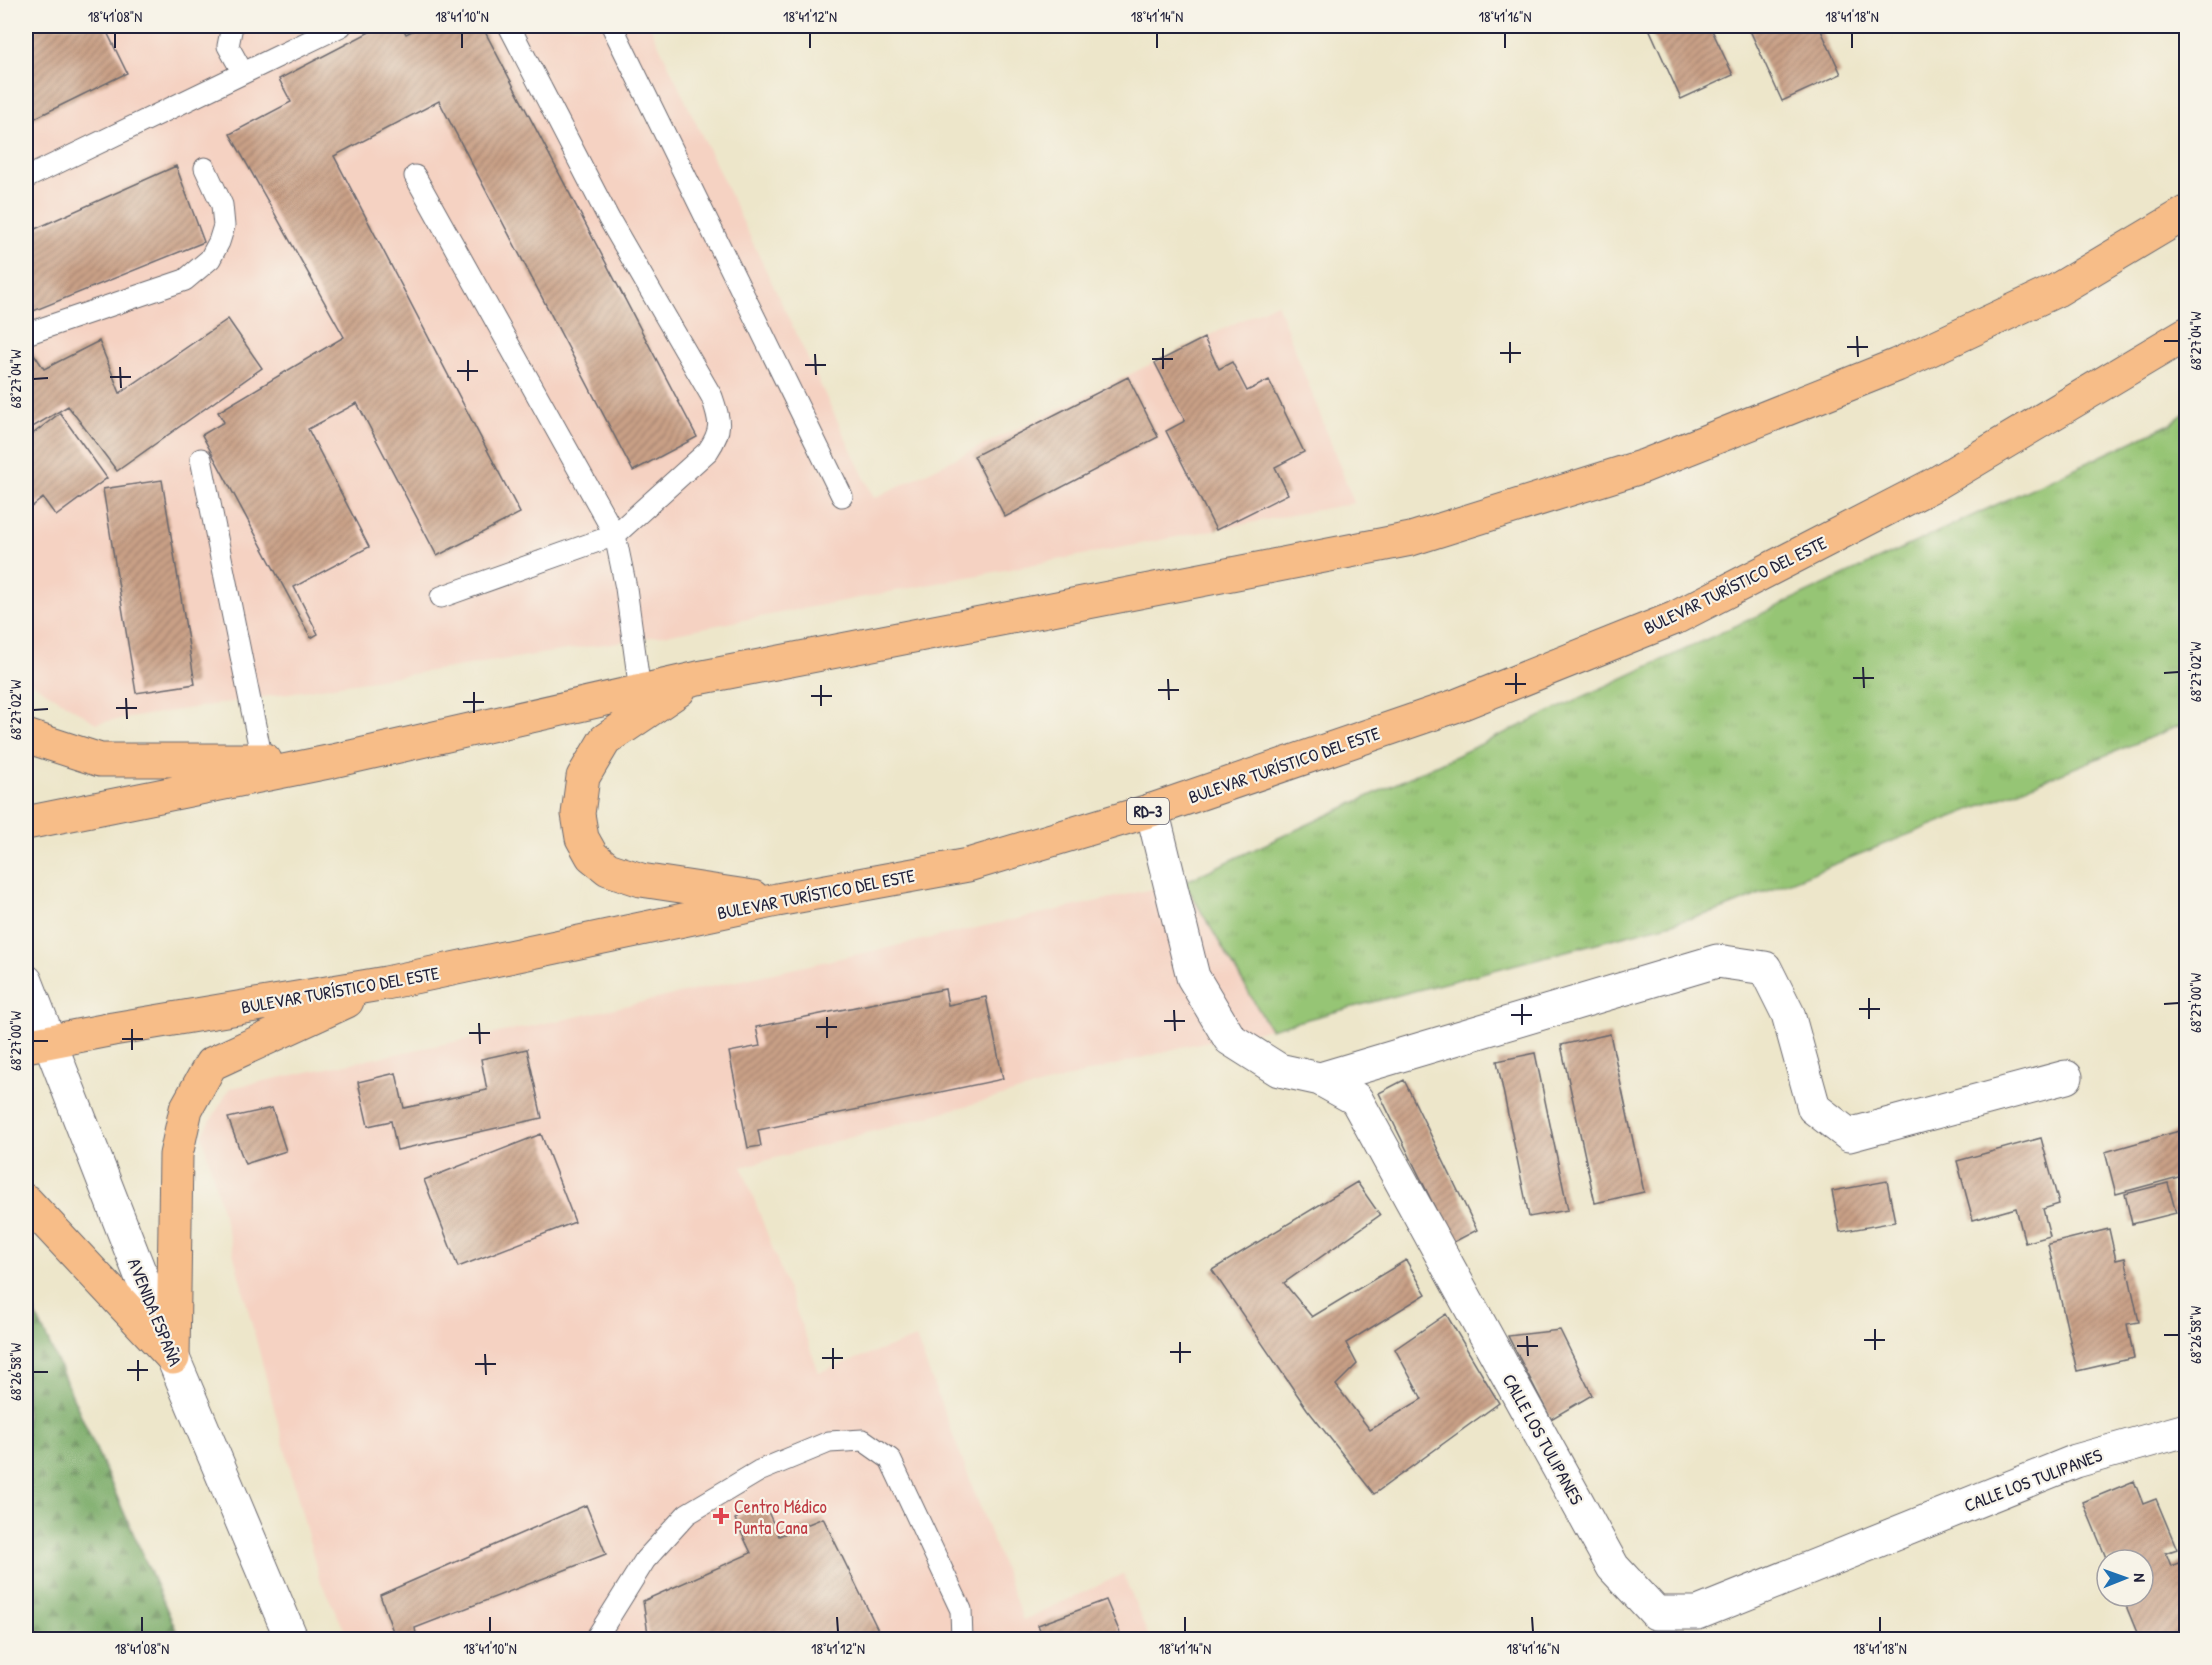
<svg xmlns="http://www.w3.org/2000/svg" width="2212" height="1665" font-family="'Patrick Hand',sans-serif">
<defs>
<pattern id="grass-tufts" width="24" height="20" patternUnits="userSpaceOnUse" patternTransform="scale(1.5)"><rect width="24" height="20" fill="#96c574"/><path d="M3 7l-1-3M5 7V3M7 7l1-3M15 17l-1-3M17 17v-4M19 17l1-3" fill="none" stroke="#81a965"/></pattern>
<pattern id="forest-firs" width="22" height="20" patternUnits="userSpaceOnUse" patternTransform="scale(1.5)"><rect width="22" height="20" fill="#78aa66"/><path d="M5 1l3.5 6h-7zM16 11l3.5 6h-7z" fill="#628a55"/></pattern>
<pattern id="building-hatch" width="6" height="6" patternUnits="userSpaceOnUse" patternTransform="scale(1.5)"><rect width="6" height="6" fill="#c9a086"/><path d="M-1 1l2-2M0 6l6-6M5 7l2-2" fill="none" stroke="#a3826f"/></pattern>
</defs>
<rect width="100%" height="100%" fill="#f7f3e8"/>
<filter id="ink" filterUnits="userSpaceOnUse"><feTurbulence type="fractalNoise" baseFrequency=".0167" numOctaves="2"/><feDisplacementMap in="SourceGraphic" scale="12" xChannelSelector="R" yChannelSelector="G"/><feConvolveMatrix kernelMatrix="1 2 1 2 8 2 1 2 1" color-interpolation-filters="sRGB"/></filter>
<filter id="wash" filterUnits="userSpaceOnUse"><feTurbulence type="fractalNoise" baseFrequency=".008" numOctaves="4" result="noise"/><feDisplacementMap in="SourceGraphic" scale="24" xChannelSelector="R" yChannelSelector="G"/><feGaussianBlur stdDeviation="1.35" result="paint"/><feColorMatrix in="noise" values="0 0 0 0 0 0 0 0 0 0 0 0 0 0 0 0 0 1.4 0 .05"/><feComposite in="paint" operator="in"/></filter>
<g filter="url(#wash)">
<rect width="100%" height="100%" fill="#ede6ca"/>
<path fill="#f5d2c2" d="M26,26H650L874,498L1277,303L1354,503L676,633L96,723L26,679Z
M1184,882L1270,1029L1185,1046L742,1167L819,1372L916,1338L1023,1620L1123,1574L1150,1639H349L319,1578L202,1135L230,1088L566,1019Z"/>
<path fill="url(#grass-tufts)" stroke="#5c7458" stroke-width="1.5" d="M2186,412V723L1718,911L1270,1029L1184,882L2170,424Z"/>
<path fill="url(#forest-firs)" stroke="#4d6650" stroke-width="1.5" d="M26,1294L41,1325L180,1639H26Z"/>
<g id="blocks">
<path fill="url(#building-hatch)" d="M26,26H104L127,73L27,122Z
M381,26H402L406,34L422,26H482L697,437L633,471L439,101L334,156L520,513L437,556L357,403L308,429L369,547L294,587L318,634L311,638L202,435L224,422L218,412L344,337L230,134L291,102L279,79Z
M1648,26H1710L1733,75L1681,99Z
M1748,26H1819L1841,74L1782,101Z
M176,166L204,242L26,314V233Z
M228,319L262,368L117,471L68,406L26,431V350L30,348L44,369L99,341L120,393Z
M1204,338L1219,369L1232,362L1247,391L1269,380L1304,452L1275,467L1288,494L1216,530L1166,431L1185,421L1155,363Z
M1128,377L1158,437L1005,517L974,456Z
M60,413L107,478L56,516L43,498L26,511V439Z
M162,480L195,684L136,693L103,489Z
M945,989L948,1005L986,997L1003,1079L758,1130L761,1146L748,1148L729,1052L760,1046L756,1027Z
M1610,1034L1644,1192L1595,1203L1561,1045Z
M527,1049L542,1118L397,1150L391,1121L368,1126L358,1082L396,1073L404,1108L487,1090L481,1059Z
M1535,1053L1568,1210L1529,1217L1497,1061Z
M1404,1080L1477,1230L1452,1243L1379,1093Z
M272,1108L286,1151L245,1164L228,1118Z
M2186,1129V1175L2116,1194L2105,1152Z
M541,1134L575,1222L458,1267L424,1180Z
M2041,1138L2059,1204L2043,1209L2050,1236L2025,1243L2016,1208L1973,1220L1957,1161Z
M1887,1181L1895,1222L1840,1232L1832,1191Z
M1357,1182L1380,1215L1284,1283L1312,1317L1406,1260L1426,1294L1346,1343L1357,1364L1336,1385L1370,1430L1422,1399L1395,1349L1446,1314L1499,1403L1374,1494L1307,1409L1212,1270Z
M2168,1183L2176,1213L2132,1224L2125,1194Z
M2109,1229L2116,1260L2125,1258L2139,1322L2127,1324L2134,1358L2077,1371L2048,1244Z
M1560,1330L1592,1395L1551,1419L1508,1336Z
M2134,1481L2143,1504L2156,1499L2177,1549L2166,1553L2171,1566L2184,1561L2186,1566V1640H2140L2122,1596H2143V1560H2107L2083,1502Z
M764,1503L779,1536L823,1518L883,1640H649L643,1601L751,1553L735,1519Z
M586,1505L606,1554L415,1628L417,1640H396L380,1595Z
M1106,1600L1123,1640H1044L1038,1625Z"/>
</g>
</g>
<g filter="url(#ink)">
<use href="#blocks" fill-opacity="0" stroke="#69676d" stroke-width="1.5"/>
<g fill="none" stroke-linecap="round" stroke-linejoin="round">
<g stroke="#69676d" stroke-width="23">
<path id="service" d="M232,26L228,46L243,73
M509,26L609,219L712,397C720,421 723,429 708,451L615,535L626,588L640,691
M612,26L842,496
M415,176L615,535L441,597
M26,178L341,26
M26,334L185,280L210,259L219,242L224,226L222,205L205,168
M201,459L262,760
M595,1640L645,1560L687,1514L759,1471L829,1442L863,1440L890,1459L961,1610L962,1640"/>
</g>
<g stroke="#69676d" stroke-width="35">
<path id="minor" d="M1152,810L1193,977L1230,1039L1279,1070L1320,1079L1356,1099L1613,1567L1656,1613H1698L2076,1461L2186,1430
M1320,1079L1717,961L1765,968L1788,1014L1814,1108L1849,1135L2066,1077"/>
</g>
<g stroke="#69676d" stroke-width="35">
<path id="tertiary" d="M26,981L173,1358L292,1640"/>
</g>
<g stroke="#69676d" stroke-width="35">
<path id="trunk" d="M679,690L605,740L583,777L578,814L582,838L592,856L608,869L641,880L753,897
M26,736L100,760H265
M26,823L333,761L698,678L1411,539L1644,466L1897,365L2057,290L2186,213
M26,1046L113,1029L386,983L777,900L968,865L1152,810L1458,705L1675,618L1935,484L2186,334
M26,1201L173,1358
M173,1358L176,1155L186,1109L211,1064L347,1001"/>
</g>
<use href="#service" stroke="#fff" stroke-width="21"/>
<use href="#minor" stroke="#fff" stroke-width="33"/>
<use href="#tertiary" stroke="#fff" stroke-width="33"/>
<use href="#trunk" stroke="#f7bd88" stroke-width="33"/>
</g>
</g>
<path fill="none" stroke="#22223b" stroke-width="2" d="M115,33V48M462,33V48M810,33V48M1157,33V48M1505,33V48M1852,33V48M1857,336L1858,357M2164,341H2179M1510,342V363M1847,347H1868M1163,348V369M1500,353H1521M815,354L816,375M1152,359H1173M468,360V381M805,365H826M120,367L121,388M457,371H478M110,377H131M33,379L48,378M1863,667L1864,688M1516,673V694M2164,673L2179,672M1853,678H1874M1168,679L1169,700M1505,684H1526M821,685V706M1158,690H1179M474,692V713M811,696H832M126,698L127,719M463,702H484M116,708H137M33,710L48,709M1869,998V1019M1522,1004V1025M2164,1004L2179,1003M1859,1009H1880M1174,1010L1175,1031M1511,1015H1532M827,1017V1038M1164,1021H1185M479,1023L480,1044M816,1027H837M132,1029V1050M469,1033H490M122,1039H143M33,1041H48M1875,1329V1350M2164,1335H2179M1527,1336L1528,1356M1864,1340H1885M1180,1342V1363M1517,1346H1538M833,1348V1369M1170,1352H1191M485,1354L486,1375M822,1358H843M138,1360V1381M475,1364H496M127,1370H148M33,1372H48M142,1617V1632M490,1617V1632M837,1617L838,1632M1185,1617V1632M1532,1617L1533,1632M1880,1617V1632"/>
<path fill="#e0444e" stroke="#f7f3e8" stroke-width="2" d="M718 1507h6v6h6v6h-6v6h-6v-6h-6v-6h6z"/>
<g text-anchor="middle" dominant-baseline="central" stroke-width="4.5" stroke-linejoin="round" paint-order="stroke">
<rect fill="#f7f3e8" stroke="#62616f" stroke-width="1.5" x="1127" y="798" width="42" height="26" rx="4.5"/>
<g font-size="16" font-weight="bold" fill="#22223b">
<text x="1148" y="811">RD-3</text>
</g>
<g font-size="18" fill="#22223b" stroke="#f7f3e8">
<text transform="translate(1735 585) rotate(-26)">BULEVAR TURÍSTICO DEL ESTE</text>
<text transform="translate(1284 765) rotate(-19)">BULEVAR TURÍSTICO DEL ESTE</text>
<text transform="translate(816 894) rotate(-11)">BULEVAR TURÍSTICO DEL ESTE</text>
<text transform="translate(340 990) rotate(-10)">BULEVAR TURÍSTICO DEL ESTE</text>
<text transform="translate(155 1312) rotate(68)">AVENIDA ESPAÑA</text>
<text transform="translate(1543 1439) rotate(61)">CALLE LOS TULIPANES</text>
<text transform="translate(2033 1480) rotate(-21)">CALLE LOS TULIPANES</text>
</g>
<g font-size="18" fill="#be3a42" stroke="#f7f3e8" text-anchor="start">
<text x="734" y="1506">Centro Médico<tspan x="734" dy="21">Punta Cana</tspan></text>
</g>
</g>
<rect width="2212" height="1665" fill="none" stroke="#f7f3e8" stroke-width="66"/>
<g transform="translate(2125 1578) rotate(89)"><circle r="28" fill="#f7f3e8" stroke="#a29fa3" stroke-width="1.5"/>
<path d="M0-4.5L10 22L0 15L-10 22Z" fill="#1f6fb2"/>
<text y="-9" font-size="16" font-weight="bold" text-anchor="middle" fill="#22223b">N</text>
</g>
<rect x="33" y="33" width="2146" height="1599" fill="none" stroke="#22223b" stroke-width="2"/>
<g font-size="15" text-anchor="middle" fill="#22223b">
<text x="115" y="22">18°41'08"N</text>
<text x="462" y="22">18°41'10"N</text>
<text x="810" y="22">18°41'12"N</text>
<text x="1157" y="22">18°41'14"N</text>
<text x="1505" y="22">18°41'16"N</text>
<text x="1852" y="22">18°41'18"N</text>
<text transform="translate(2196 341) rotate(-90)" y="5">68°27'04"W</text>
<text transform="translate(16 379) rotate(-90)" y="5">68°27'04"W</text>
<text transform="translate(2196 672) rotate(-90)" y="5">68°27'02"W</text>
<text transform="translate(16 710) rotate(-90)" y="5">68°27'02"W</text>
<text transform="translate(2196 1003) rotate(-90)" y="5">68°27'00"W</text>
<text transform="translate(16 1041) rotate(-90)" y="5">68°27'00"W</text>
<text transform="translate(2196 1335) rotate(-90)" y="5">68°26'58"W</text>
<text transform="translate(16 1372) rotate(-90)" y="5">68°26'58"W</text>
<text x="142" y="1654">18°41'08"N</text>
<text x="490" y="1654">18°41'10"N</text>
<text x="838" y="1654">18°41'12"N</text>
<text x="1185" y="1654">18°41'14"N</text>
<text x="1533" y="1654">18°41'16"N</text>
<text x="1880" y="1654">18°41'18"N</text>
</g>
</svg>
